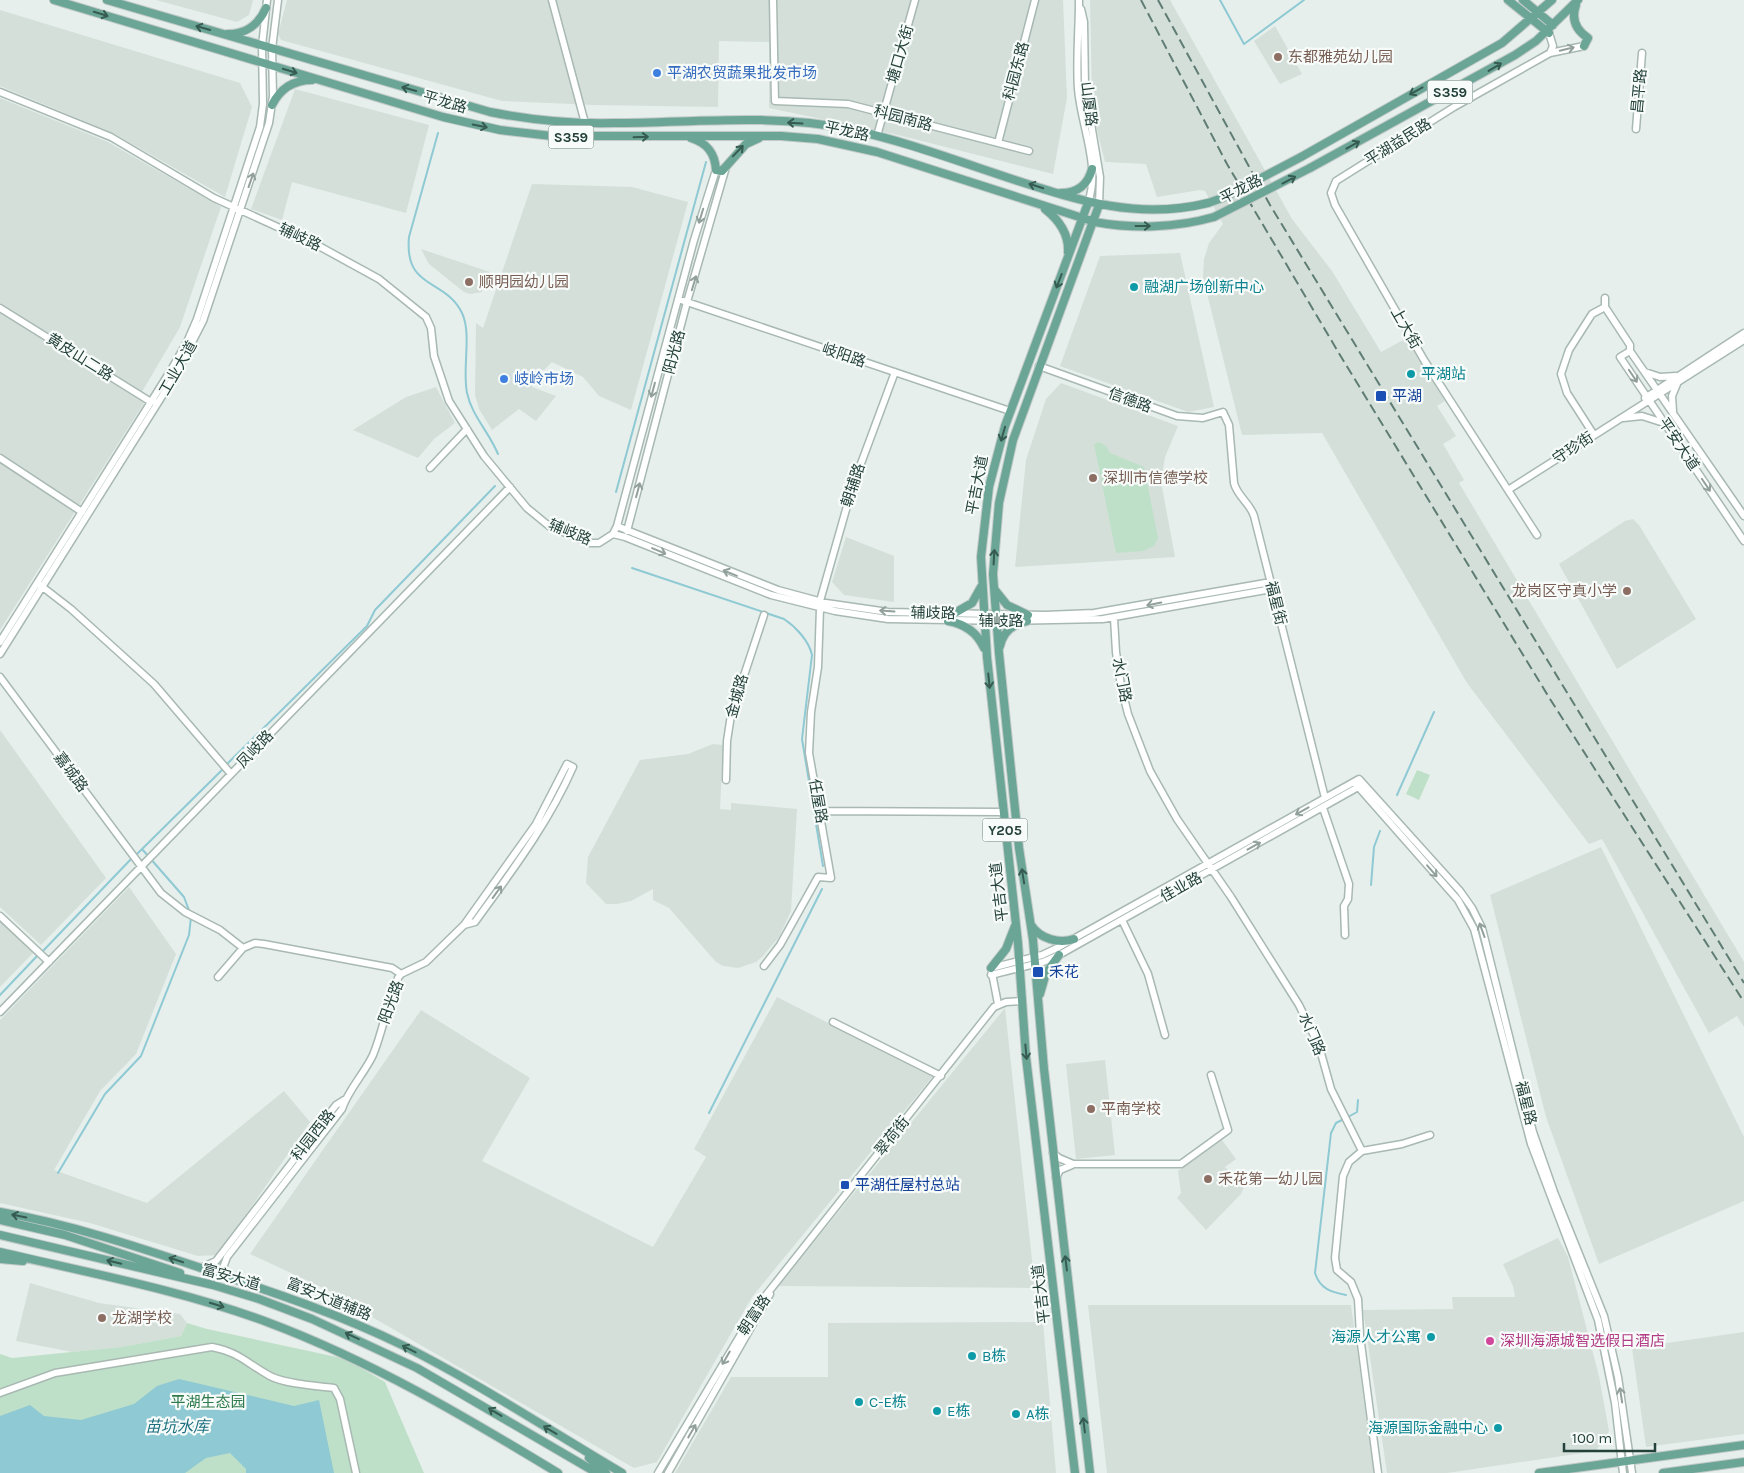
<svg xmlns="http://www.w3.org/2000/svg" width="1744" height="1473" font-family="Karla,'Noto Sans SC',sans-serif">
<rect width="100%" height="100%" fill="#e6efeb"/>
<path fill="#d4dfda" d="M156,0H253L249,15L237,22Z
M287,0H1063L1067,98L1053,174L894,134L769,108V42L719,41L718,107L595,105L502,101L281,40L278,34Z
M1090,0H1170L1292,219L1332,271L1381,352L1407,338L1445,401L1437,406L1456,436L1443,444L1464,480L1459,483L1744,962V1027L1737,1016L1709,1033L1602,839L1589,844L1467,683L1322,433L1242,435L1203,277L1204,259L1209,243L1223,224L1205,191L1200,190L1157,197L1146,164L1105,162L1096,126L1092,96Z
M0,10L240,83L252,107L225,197L113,133L0,86Z
M1275,26L1302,74L1280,84L1254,41Z
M295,89L429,125L406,213L292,182L282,220L251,209Z
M0,98L108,142L221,207L180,327L142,392L0,303Z
M532,184L632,187L688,202L631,410L599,396L583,377L552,362L544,370L534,369L532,387L556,396L536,421L519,409L492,430L479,409L475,395L476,323L483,328Z
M421,249L490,272L482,292L470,294L464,292L429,264Z
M1180,253L1214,407L1188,412L1060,366L1100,256Z
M0,313L144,403L0,630Z
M1061,383L1178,426L1165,457L1161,482L1175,557L1015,567L1026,460L1046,399Z
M436,387L455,423L434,439L418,458L353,430L406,397Z
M1633,519L1639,525L1696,619L1617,669L1559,564L1625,521Z
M846,537L894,556V602L844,595L832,582Z
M0,730L106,878L41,945L0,907Z
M713,744L723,745L720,809L731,810V803L797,809L791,911L779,937L763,956L756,962L738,968L723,966L716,962L669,908L653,900V889L631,901L617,904H606L586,883L588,857L640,760L688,754Z
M1601,847L1744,1137V1201L1599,1264L1546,1117L1490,895Z
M129,887L176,954L136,1054L100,1091L54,1170L147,1203L284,1091L310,1122L218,1255L198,1256L90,1223L0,1203V1020Z
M0,921L33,953L0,987Z
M777,997L933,1076L752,1297L657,1462L634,1468L358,1309L360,1305L250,1254L421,1010L530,1078L482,1161L653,1247L706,1157L694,1149Z
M1005,1008L1035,1288L778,1286Z
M1105,1060L1115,1155L1076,1159L1066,1064Z
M1222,1140L1236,1159L1225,1167L1244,1187L1241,1194L1206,1230L1177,1198L1181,1193L1178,1171Z
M1558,1238L1568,1257L1599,1376L1609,1431L1596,1451L1447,1473H1387L1363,1310L1453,1309L1452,1297H1515L1513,1286L1503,1264Z
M30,1283L99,1303L180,1314L187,1323L181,1336L121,1347L72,1352L16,1341Z
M1088,1305H1351L1374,1473H1107Z
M1043,1322L1056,1473H675L731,1377H828V1323Z
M1744,1332V1434L1646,1447L1632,1348Z"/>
<path fill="#bfe0c8" d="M1099,442L1106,446L1110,453L1144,467L1158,538L1154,546L1143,551L1116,553L1094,444Z
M1417,770L1430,775L1419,800L1406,794Z
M187,1323L207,1329L346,1359L385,1382L424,1473H0V1354L12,1358L121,1347L181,1336Z"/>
<path fill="#8ec9d4" d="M179,1379L294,1406L319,1400L334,1473H246V1469L230,1453L206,1458L185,1473H0V1416L30,1405L44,1416L81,1420L134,1404L157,1386Z"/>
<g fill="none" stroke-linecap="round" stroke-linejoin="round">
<path stroke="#8ec9d4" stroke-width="2" d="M1220,0L1244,44L1304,0
M438,133L409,237C404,290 445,278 462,313C472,334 462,369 467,393C472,416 489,432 498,454
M616,492L706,162
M632,568L784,619C796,627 809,641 812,655L802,739L823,866
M226,765L367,626L375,610L495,486
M1397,795L1434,712
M142,849L184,897L190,913
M136,855L223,769
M1371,885L1374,847L1380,831
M42,952L132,858
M0,995L38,955
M709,1113L822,889
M1348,1117L1357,1112L1358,1100
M1344,1119L1336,1123L1331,1133L1315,1273C1320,1289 1331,1292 1346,1295
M58,1173L105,1094L141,1056L189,935L191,917"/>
<g stroke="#a8b8b2" stroke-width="9">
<path id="minor" d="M552,0L585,123
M773,0L775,101L848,104L1029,151
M1079,0C1079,30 1076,59 1078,89C1081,126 1101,166 1088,203
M1081,9L1084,22L1085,88L1100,177L1099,205
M1549,33L1553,46L1550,53
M0,92L111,137L214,198L317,245L379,279L426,317L431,328L434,356L449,401L484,456L527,508L549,526L590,543H599L613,534L625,537L771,595L835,611L888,619L1009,621L1103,619L1272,589
M1636,129L1642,53
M877,136L915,0
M998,143L1035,0
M1605,298V307
M678,299L1010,411
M1605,307L1630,345V351L1744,516
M0,308L151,402L154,401
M1630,351L1620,357L1744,541
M1039,366L1177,416L1203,418L1223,412L1229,425L1234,483C1237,496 1250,503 1254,516L1325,798
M1645,372L1660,377L1676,376
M1645,398L1744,333
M1673,411L1672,396L1677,384
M1623,418L1642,416L1664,423
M1594,435L1567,393L1561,374L1569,350L1592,314L1605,307
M0,458L82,512
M430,468L467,429
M1508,490L1744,340
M617,526L694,240L716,170
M627,531L687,302L726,167
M613,534L617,526L634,533L778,590L826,603L888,612L1045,615L1094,613L1271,582
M1537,535L1424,360L1335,205L1331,193L1336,181L1454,107L1550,53L1584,46
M40,585L71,609L154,684L231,774
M820,601L853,485L895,372
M1114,618L1116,652L1121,686L1128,714L1150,771L1177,819L1231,897L1299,1005L1319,1046L1331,1089L1362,1151L1349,1162L1343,1176L1335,1258L1337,1270L1351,1282L1358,1299L1360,1336L1378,1473
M0,642L171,370L187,342L197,319L260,127L263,104L262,46L267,0
M0,654L176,374L203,321L269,123L273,96L272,49L278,0
M0,677L161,893L185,912L220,930L243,948L255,943L264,944L392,968L401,974
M726,780L727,741L731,715L764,615
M1354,782L1458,900L1474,929L1531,1144L1598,1320L1615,1403L1623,1473
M1323,808L1349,884L1348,899L1344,906L1345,935
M820,811L1003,812
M0,916L49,962
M1122,920L1148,974L1165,1035
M764,966L780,945L818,877L831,878L809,753L811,712L818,667L820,608
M991,975L1043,962L1059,955L1360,786
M218,977L243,948
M998,1004L991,968L1042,955L1059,947L1359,779L1460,891L1472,908L1482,928L1533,1132L1554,1192L1604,1316L1618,1377L1632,1473
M0,1012L510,487
M833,1022L941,1076
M1362,1151L1402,1144L1430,1135
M1053,1153L1059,1158L1073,1164H1181L1228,1130L1211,1075
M1056,1178L1060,1170L1072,1165
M201,1268L216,1261L336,1105L344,1100
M227,1277L223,1268L227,1257L342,1109C348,1090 364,1074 373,1055C383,1031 387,1003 398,978L401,974L426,962L464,925L536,824L567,764L573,767C548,824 511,872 475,922L464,925
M0,1393L55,1373L212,1347C241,1353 246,1363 270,1376C285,1384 317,1386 334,1388L340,1399L356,1473
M658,1473L759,1304L994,1007L1006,1002L1022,1001
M668,1473L770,1294"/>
</g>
<g stroke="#c2cac8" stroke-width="10">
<path id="major" d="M54,0L443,117L500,130L552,136H781L818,139L877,152L1095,222C1133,229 1176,228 1214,217
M107,0L490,112C531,120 572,124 614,123C691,123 773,113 849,129C905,141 960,162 1015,180C1080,201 1139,220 1208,203
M1508,0L1549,33
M1523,0L1553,25
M1576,5C1571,19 1576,30 1588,38L1584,46
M228,34C246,34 259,24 266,8
M272,105C280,89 293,80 312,80
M691,138C707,143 715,153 716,170L722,171L746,144L759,138
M1301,157L1502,43L1552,0
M1310,168L1515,55L1536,41L1578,0
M1061,193C1077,193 1088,185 1092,169
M1045,209C1059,220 1069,234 1068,252
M995,590L1007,605L1028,615
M953,614L972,603L981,587
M948,621C965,624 977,632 984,648
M1000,646C1003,632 1013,624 1027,621
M1031,925C1040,939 1059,944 1074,939
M991,968L1006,949L1015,926
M1040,994L1046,973L1059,955
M0,1212C69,1224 135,1246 201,1268C269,1291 337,1313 402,1345C478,1383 549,1430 622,1473
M0,1220L65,1235L180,1273
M0,1235L213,1285L259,1299L312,1319L417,1368L597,1473
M0,1252C89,1273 181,1290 267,1322C371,1361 464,1416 558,1473
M0,1259L23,1261
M589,1458L606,1473
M1075,1473L1026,1057L1018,943L987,657L981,557L989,487L1005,426L1088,203
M1090,1473L1044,1069L1033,940L1019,848L999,653L993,574L999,503L1013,440L1099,205
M1539,1473L1744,1445
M1663,1473L1744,1462"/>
</g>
<use href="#minor" stroke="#fff" stroke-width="6"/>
<use href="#major" stroke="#6aa596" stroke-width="8"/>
<path stroke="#5f7d75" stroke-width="2" stroke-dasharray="10 5" stroke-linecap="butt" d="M1141,0L1227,164L1340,355L1550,699L1744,1002
M1158,0L1270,205L1744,983"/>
<g stroke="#c2cac8" stroke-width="10" stroke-linecap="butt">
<path id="major-bridge" d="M1208,203L1225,197L1301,157
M1214,217L1310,168"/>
</g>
<use href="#major-bridge" stroke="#6aa596" stroke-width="8"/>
</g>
<defs><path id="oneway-shaft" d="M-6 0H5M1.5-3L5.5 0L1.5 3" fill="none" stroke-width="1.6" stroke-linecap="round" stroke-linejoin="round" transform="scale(1.25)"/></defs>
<g stroke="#365b51">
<use href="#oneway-shaft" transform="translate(101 14) rotate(17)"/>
<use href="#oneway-shaft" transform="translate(203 28) rotate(-164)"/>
<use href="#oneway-shaft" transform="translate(1495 67) rotate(-31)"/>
<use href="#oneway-shaft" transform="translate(290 71) rotate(17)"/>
<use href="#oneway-shaft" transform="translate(409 89) rotate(-164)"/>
<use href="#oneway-shaft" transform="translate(1416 91) rotate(151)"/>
<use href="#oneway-shaft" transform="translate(795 123) rotate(-177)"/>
<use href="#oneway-shaft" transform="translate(480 126) rotate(12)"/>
<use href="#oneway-shaft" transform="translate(641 137) rotate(-2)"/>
<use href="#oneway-shaft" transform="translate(1353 145) rotate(-29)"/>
<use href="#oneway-shaft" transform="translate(738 151) rotate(-46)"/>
<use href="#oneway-shaft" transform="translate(1289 180) rotate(-28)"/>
<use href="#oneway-shaft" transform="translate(1036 186) rotate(-162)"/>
<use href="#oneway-shaft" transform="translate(1143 226)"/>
<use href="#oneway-shaft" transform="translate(1059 281) rotate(111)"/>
<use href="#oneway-shaft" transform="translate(1003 434) rotate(106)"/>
<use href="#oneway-shaft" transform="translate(994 557) rotate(-87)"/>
<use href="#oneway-shaft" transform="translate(989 681) rotate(84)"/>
<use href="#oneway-shaft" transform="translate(1023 876) rotate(-99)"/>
<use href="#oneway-shaft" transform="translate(1026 1052) rotate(85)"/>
<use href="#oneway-shaft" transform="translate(19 1216) rotate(-168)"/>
<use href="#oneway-shaft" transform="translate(176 1260) rotate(-162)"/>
<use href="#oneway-shaft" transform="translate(114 1262) rotate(-167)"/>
<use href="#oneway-shaft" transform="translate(1066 1263) rotate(-97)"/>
<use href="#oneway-shaft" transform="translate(217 1305) rotate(17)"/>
<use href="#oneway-shaft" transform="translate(352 1336) rotate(-155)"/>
<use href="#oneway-shaft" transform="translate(409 1349) rotate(-153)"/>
<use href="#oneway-shaft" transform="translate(495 1412) rotate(-149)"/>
<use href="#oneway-shaft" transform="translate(1084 1425) rotate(-97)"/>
<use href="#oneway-shaft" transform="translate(550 1430) rotate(-149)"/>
</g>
<g stroke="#92a09c">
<use href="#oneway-shaft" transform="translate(1567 49) rotate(-14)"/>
<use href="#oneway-shaft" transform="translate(251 180) rotate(-71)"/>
<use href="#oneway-shaft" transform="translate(701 216) rotate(107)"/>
<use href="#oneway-shaft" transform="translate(694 283) rotate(-73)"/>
<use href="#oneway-shaft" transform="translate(1633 376) rotate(56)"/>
<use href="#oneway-shaft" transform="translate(653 390) rotate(105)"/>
<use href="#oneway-shaft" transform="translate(1706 485) rotate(56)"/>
<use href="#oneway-shaft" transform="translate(638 490) rotate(-75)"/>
<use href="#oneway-shaft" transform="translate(659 551) rotate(23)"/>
<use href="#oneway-shaft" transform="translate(730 573) rotate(-158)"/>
<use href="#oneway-shaft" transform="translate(1154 604) rotate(169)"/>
<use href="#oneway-shaft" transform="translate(887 611) rotate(-176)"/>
<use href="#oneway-shaft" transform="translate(1302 811) rotate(151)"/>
<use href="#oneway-shaft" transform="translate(1254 846) rotate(-29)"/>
<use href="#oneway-shaft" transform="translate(1432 871) rotate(49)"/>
<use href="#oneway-shaft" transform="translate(497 892) rotate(-54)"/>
<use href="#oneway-shaft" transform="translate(1482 930) rotate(-110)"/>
<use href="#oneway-shaft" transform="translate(726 1358) rotate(120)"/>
<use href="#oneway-shaft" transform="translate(1621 1395) rotate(-99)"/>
<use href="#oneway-shaft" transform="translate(692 1431) rotate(-60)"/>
</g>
<g fill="#8d6e63" stroke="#f7fbf9" stroke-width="2">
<circle cx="1278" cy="57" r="5"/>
<circle cx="469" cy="282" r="5"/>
<circle cx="1093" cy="478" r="5"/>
<circle cx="1627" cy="591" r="5"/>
<circle cx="1091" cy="1109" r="5"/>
<circle cx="1208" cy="1179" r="5"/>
<circle cx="102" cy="1318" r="5"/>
</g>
<g fill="#3f7fe0" stroke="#f7fbf9" stroke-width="2">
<circle cx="657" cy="73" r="5"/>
<circle cx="504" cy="379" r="5"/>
</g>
<g fill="#0f9aa8" stroke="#f7fbf9" stroke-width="2">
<circle cx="1134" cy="287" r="5"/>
<circle cx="1411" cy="374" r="5"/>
<circle cx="1431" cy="1337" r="5"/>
<circle cx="972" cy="1356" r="5"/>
<circle cx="859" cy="1402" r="5"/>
<circle cx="937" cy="1411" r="5"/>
<circle cx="1016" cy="1414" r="5"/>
<circle cx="1498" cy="1428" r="5"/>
</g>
<g fill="#1a4fb4" stroke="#f7fbf9" stroke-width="2">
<rect x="1375" y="390" width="12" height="12" rx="2.5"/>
<rect x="1032" y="966" width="12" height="12" rx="2.5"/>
<rect x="840" y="1180" width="10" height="10" rx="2.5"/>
</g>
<circle fill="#d1479c" stroke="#f7fbf9" stroke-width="2" cx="1490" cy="1341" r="5"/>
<g text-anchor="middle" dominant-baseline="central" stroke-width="4.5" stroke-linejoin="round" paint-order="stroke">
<g fill="#f7fbf9" stroke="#637a73" stroke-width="1">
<rect x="1427.5" y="80.5" width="45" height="23" rx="4"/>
<rect x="548.5" y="125.5" width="45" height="23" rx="4"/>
<rect x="982.5" y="818.5" width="45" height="23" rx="4"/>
</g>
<g font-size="14" font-weight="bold" fill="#24423a">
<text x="1450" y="92">S359</text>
<text x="571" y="137">S359</text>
<text x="1005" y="830">Y205</text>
</g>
<g font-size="15" fill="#24423a" stroke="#f7fbf9">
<text transform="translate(900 54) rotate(-74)">塘口大街</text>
<text transform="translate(1016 71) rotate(-75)">科园东路</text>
<text transform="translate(1639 91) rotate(-85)">昌平路</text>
<text transform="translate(445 102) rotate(16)">平龙路</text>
<text transform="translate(1089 104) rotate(83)">山厦路</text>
<text transform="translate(903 118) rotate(15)">科园南路</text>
<text transform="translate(847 131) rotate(12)">平龙路</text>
<text transform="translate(1398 142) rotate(-32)">平湖益民路</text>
<text transform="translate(1241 189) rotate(-27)">平龙路</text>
<text transform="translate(300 237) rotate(25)">辅岐路</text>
<text transform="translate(1406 328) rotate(60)">上大街</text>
<text transform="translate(674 352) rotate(-75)">阳光路</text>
<text transform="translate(844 355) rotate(19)">岐阳路</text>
<text transform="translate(80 357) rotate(32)">黄皮山二路</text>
<text transform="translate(178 368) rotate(-60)">工业大道</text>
<text transform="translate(1130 400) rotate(20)">信德路</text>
<text transform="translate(1679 444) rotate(56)">平安大道</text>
<text transform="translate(1573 448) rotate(-33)">守珍街</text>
<text transform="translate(853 485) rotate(-72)">朝辅路</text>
<text transform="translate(977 485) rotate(-79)">平吉大道</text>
<text transform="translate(570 532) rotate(22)">辅岐路</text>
<text transform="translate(1276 603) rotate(76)">福星街</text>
<text transform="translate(933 613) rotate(1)">辅歧路</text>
<text x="1001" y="621">辅岐路</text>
<text transform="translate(1122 680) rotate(79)">水门路</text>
<text transform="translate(737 696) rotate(-74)">金城路</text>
<text transform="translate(255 749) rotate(-46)">凤岐路</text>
<text transform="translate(71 772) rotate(53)">嘉城路</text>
<text transform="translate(818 801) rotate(80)">任屋路</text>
<text transform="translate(1181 887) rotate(-29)">佳业路</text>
<text transform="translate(999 892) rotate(-97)">平吉大道</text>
<text transform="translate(391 1002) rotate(-70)">阳光路</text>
<text transform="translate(1312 1034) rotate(67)">水门路</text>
<text transform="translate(1526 1103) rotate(76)">福星路</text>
<text transform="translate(313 1135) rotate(-52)">科园西路</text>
<text transform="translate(892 1136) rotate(-51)">翠荷街</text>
<text transform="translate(231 1277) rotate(16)">富安大道</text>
<text transform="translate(1041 1294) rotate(-97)">平吉大道</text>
<text transform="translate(329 1299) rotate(22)">富安大道辅路</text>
<text transform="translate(754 1315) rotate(-56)">朝富路</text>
</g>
<g font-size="15" fill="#785e54" stroke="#f7fbf9" text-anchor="start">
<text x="1288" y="57">东都雅苑幼儿园</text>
<text x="479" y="282">顺明园幼儿园</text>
<text x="1103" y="478">深圳市信德学校</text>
<text x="1617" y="591" text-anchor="end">龙岗区守真小学</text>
<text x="1101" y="1109">平南学校</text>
<text x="1218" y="1179">禾花第一幼儿园</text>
<text x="112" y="1318">龙湖学校</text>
</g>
<g font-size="15" fill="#366cbe" stroke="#f7fbf9" text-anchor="start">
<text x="667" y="73">平湖农贸蔬果批发市场</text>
<text x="514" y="379">岐岭市场</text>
</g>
<g font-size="15" fill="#0d838f" stroke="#f7fbf9" text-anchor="start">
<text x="1144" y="287">融湖广场创新中心</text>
<text x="1421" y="374">平湖站</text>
<text x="1421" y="1337" text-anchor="end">海源人才公寓</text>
<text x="982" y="1356">B栋</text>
<text x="869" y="1402">C-E栋</text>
<text x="947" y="1411">E栋</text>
<text x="1026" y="1414">A栋</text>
<text x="1488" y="1428" text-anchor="end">海源国际金融中心</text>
</g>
<g font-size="15" fill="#164399" stroke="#f7fbf9" text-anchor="start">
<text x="1392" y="396">平湖</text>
<text x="1049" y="972">禾花</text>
<text x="855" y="1185">平湖任屋村总站</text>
</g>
<g font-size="15" fill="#b23c85" stroke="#f7fbf9" text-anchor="start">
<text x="1500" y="1341">深圳海源城智选假日酒店</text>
</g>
<g font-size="15" fill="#2d7a4b" stroke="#f7fbf9">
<text x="208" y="1402">平湖生态园</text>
</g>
<g font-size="16" font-style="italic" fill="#1c6f80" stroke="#f7fbf9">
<text x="177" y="1426">苗坑水库</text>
</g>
</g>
<path d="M1564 1443v8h91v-8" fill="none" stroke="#24423a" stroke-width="2.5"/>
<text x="1572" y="1443" font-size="15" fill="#24423a" stroke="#f7fbf9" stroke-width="4" paint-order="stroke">100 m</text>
</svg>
